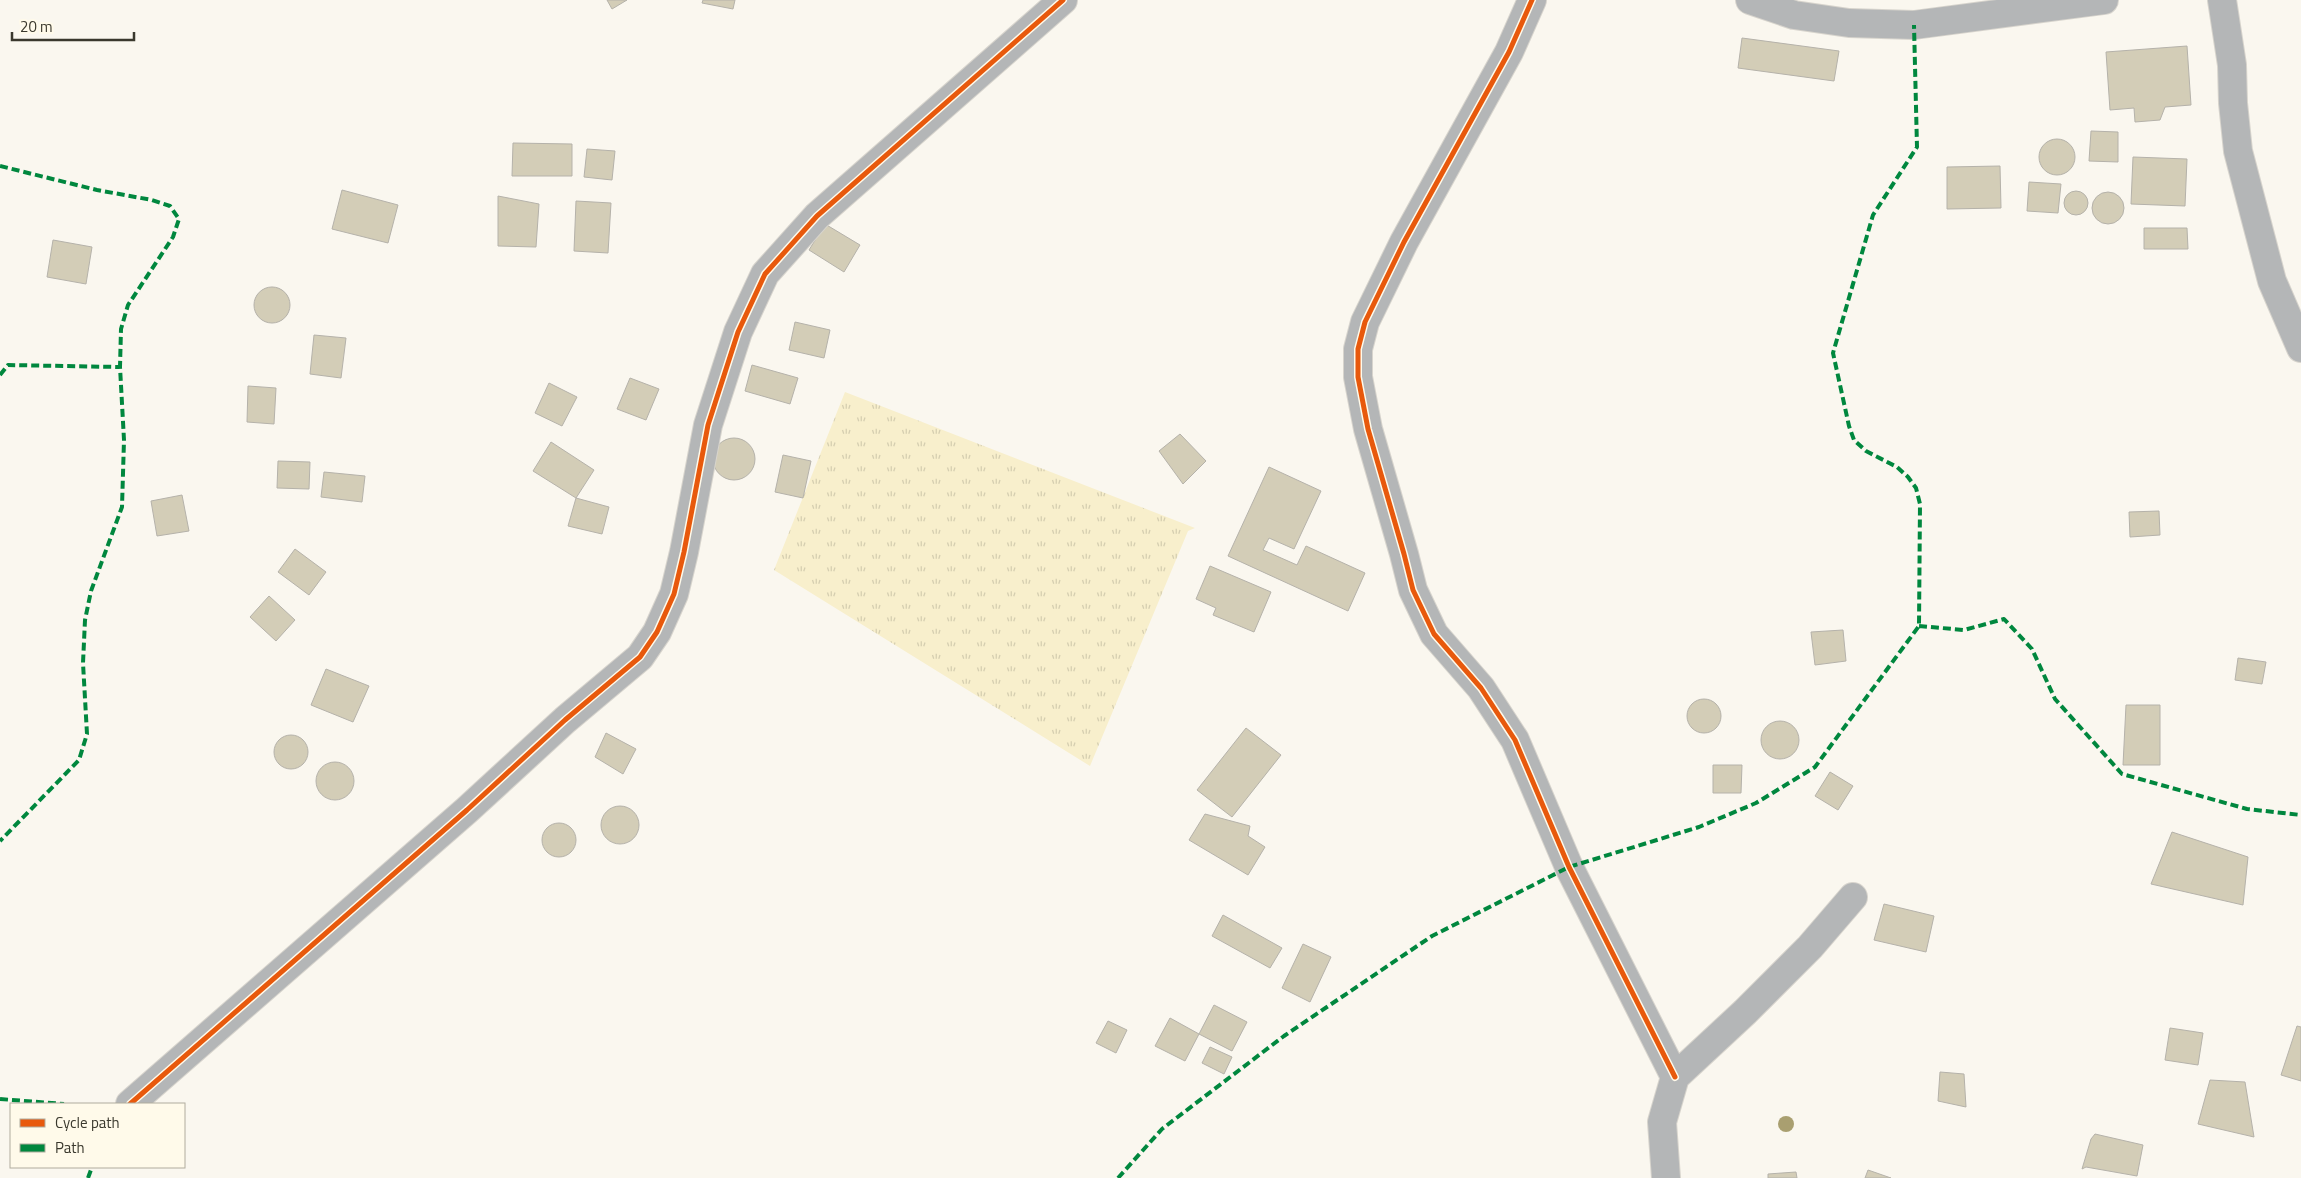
<svg xmlns="http://www.w3.org/2000/svg" width="2301" height="1178" font-family="'Titillium Web',sans-serif">
<defs>
<pattern id="park-tufts" width="24" height="20" patternUnits="userSpaceOnUse" patternTransform="scale(1.25)"><rect width="24" height="20" fill="#f8efcc"/><path d="M3 7l-1-3M5 7V3M7 7l1-3M15 17l-1-3M17 17v-4M19 17l1-3" fill="none" stroke="#d5ceb0"/></pattern>
</defs>
<rect width="100%" height="100%" fill="#faf7ef"/>
<path fill="url(#park-tufts)" d="M845,392L1195,528L1188,531L1090,766L774,570Z"/>
<path fill="#d3cdb7" stroke="#b5b2aa" d="M607,0H627L612,9Z
M703,0H735L733,9L702,3Z
M1742,38L1839,51L1834,81L1738,68Z
M2187,46L2191,105L2165,107L2160,120L2135,122L2134,108L2110,110L2106,52Z
M2091,131L2118,132V162L2089,161Z
M2039 157a18 18 0 1 1 36 0a18 18 0 1 1-36 0Z
M513,143L572,144V176H512Z
M587,149L615,151L612,180L584,177Z
M2133,157L2187,159L2185,206L2131,204Z
M2000,166L2001,208L1947,209V167Z
M2029,182L2061,184L2058,213L2027,211Z
M342,190L398,205L388,243L332,229Z
M2064 203a12 12 0 1 1 24 0a12 12 0 1 1-24 0Z
M2092 208a16 16 0 1 1 32 0a16 16 0 1 1-32 0Z
M498,196L539,204L536,247L498,246Z
M576,201L611,203L608,253L574,251Z
M825,224L860,245L844,272L809,250Z
M2144,228H2187L2188,249H2144Z
M53,240L92,247L86,284L47,277Z
M254 305a18 18 0 1 1 36 0a18 18 0 1 1-36 0Z
M795,322L830,330L824,358L789,350Z
M314,335L346,338L341,378L310,374Z
M752,365L798,378L790,404L745,391Z
M630,378L659,389L646,420L617,409Z
M549,383L577,397L562,426L535,413Z
M248,386L276,388L274,424L247,422Z
M1180,434L1206,461L1183,484L1159,451Z
M713 459a21 21 0 1 1 42 0a21 21 0 1 1-42 0Z
M551,442L594,470L576,498L533,471Z
M783,455L811,461L803,498L775,492Z
M278,461L310,462L309,489L277,488Z
M1269,467L1321,491L1294,549L1269,538L1263,550L1297,565L1306,546L1365,573L1348,611L1228,556Z
M324,472L365,476L362,502L321,497Z
M182,495L189,531L157,536L151,501Z
M576,498L609,507L602,534L568,526Z
M2159,511L2160,535L2130,537L2129,512Z
M295,549L326,572L309,595L278,572Z
M1210,566L1271,592L1254,632L1213,615L1216,608L1196,599Z
M269,596L295,620L276,641L250,617Z
M1843,630L1846,661L1815,665L1811,632Z
M2238,658L2266,662L2262,684L2235,680Z
M326,669L369,686L353,722L311,705Z
M1687 716a17 17 0 1 1 34 0a17 17 0 1 1-34 0Z
M2126,705H2160V765H2123Z
M1761 740a19 19 0 1 1 38 0a19 19 0 1 1-38 0Z
M1246,728L1281,755L1232,817L1197,790Z
M606,733L636,749L623,774L595,757Z
M274 752a17 17 0 1 1 34 0a17 17 0 1 1-34 0Z
M316 781a19 19 0 1 1 38 0a19 19 0 1 1-38 0Z
M1713,765H1742L1741,793H1713Z
M1830,772L1853,786L1838,810L1815,796Z
M601 825a19 19 0 1 1 38 0a19 19 0 1 1-38 0Z
M1205,814L1250,826L1248,836L1265,847L1248,875L1189,840Z
M542 840a17 17 0 1 1 34 0a17 17 0 1 1-34 0Z
M2172,832L2248,857L2243,905L2151,884Z
M1884,904L1934,916L1926,952L1874,940Z
M1223,915L1282,948L1270,968L1212,936Z
M1303,944L1331,957L1310,1002L1282,988Z
M1214,1005L1247,1022L1232,1051L1199,1034Z
M1170,1018L1199,1034L1185,1061L1155,1046Z
M1108,1021L1127,1030L1116,1053L1096,1043Z
M2297,1026L2301,1027V1081L2281,1075Z
M2170,1028L2203,1033L2198,1065L2165,1060Z
M1210,1047L1232,1057L1224,1074L1202,1063Z
M1940,1072L1964,1074L1966,1107L1938,1101Z
M2210,1080L2245,1082L2254,1137L2198,1124Z
M2095,1134L2143,1145L2137,1176L2086,1167L2082,1169L2091,1139Z
M1868,1170L1891,1178H1865Z
M1796,1172L1797,1178H1768V1174Z"/>
<g fill="none" stroke-linecap="round" stroke-linejoin="round">
<g stroke="#d7d4cd" stroke-width="30">
<path id="street" d="M1532,0L1509,52L1404,242L1365,322L1358,349V377L1368,429L1404,554L1413,590L1434,634L1481,688L1515,740L1569,867L1675,1077
M1750,0L1794,15L1849,23L1914,25L2104,0
M2222,0L2232,65L2233,103L2238,151L2272,281L2301,348
M130,1104L467,810L565,720L640,657L657,632L674,594L684,552L708,425L738,332L765,274L817,216L1063,0
M1666,1178L1662,1122L1675,1077L1745,1012L1810,947L1853,897"/>
</g>
<use href="#street" stroke="#b4b6b7" stroke-width="28"/>
<path stroke="#00873e" stroke-width="4" stroke-dasharray="8 4" stroke-linecap="butt" d="M0,166L97,190L152,200L170,206L179,219L173,237L128,305L121,329L120,367L124,440L122,507L91,591L85,620L83,663L87,734L79,760L0,841
M0,375L8,365L120,367
M1919,626L1964,630L2004,619L2032,649L2055,699L2122,774L2247,809L2301,815
M0,1099L64,1104
M88,1178L92,1167
M1118,1178L1162,1129L1284,1036L1432,936L1569,867L1699,827L1756,803L1815,767L1919,626L1920,504L1916,488L1908,477L1897,467L1866,451L1854,440L1849,426L1833,353L1873,215L1917,147L1914,25"/>
<g stroke="#fffaea" stroke-width="8">
<path id="cycleway" d="M1532,0L1509,52L1404,242L1365,322L1358,349V377L1368,429L1404,554L1413,590L1434,634L1481,688L1515,740L1569,867L1675,1077
M130,1104L467,810L565,720L640,657L657,632L674,594L684,552L708,425L738,332L765,274L817,216L1063,0"/>
</g>
<use href="#cycleway" stroke="#e8590c" stroke-width="5"/>
</g>
<circle fill="#a99f70" cx="1786" cy="1124" r="8"/>
<rect x="10" y="1103" width="175" height="65" fill="#fffaea" stroke="#b0ac9e"/>
<rect x="20" y="1119" width="25" height="8" fill="#e8590c" stroke="#b0ac9e"/>
<text x="55" y="1128" font-size="15" fill="#3a382d">Cycle path</text>
<rect x="20" y="1144" width="25" height="8" fill="#00873e" stroke="#b0ac9e"/>
<text x="55" y="1153" font-size="15" fill="#3a382d">Path</text>
<path d="M12 32v8h122v-8" fill="none" stroke="#3a382d" stroke-width="2.5"/>
<text x="20" y="32" font-size="15" fill="#3a382d" stroke="#fffaea" stroke-width="4" paint-order="stroke">20 m</text>
</svg>
